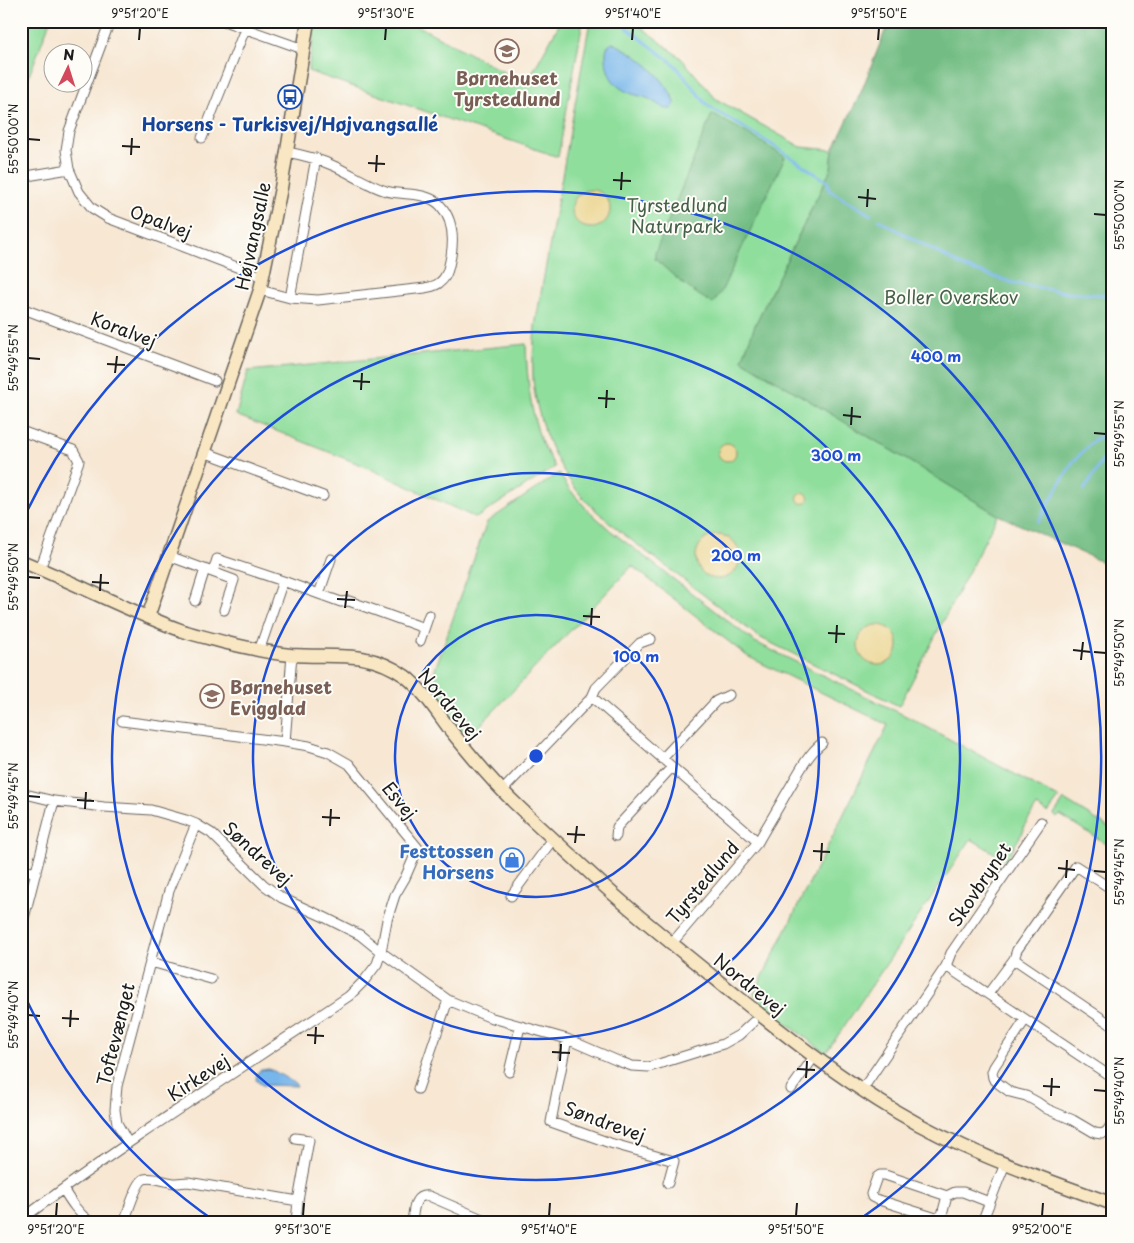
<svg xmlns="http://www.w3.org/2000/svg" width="1134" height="1243" font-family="'Playpen Sans',sans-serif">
<rect width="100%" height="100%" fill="#fdfcf7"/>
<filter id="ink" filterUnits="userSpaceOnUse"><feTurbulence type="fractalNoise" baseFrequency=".02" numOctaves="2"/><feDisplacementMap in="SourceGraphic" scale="10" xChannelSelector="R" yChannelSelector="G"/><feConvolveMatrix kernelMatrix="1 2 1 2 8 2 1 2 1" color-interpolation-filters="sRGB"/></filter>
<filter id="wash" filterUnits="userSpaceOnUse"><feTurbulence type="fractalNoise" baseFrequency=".0096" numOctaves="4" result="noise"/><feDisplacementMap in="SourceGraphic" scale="20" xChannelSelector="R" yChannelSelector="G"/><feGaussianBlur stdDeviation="1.12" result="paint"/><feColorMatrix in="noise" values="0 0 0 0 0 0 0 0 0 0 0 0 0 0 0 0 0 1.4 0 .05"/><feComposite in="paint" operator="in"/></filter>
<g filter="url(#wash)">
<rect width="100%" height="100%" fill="#f7e7d3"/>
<path fill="#8fde9c" stroke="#567d5c" d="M21,21H50L21,97Z
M316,21H409L526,84L561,21H583L558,157L308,71Z
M590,21H629L636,23L682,59L716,99L801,147L833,150L831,169L756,323L742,360L998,515L899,706L759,637L622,533C609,522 596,511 584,499C556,467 537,423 533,380C532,362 534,344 535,326Z
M526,344C527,377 530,412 542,443C546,451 551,459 555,467L476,518L364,466L236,415L248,371Z
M559,473L569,489L586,508L611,531L755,642L910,718L1059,798L1048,813L1037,806L1024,826V830L1006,860L971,839L826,1053L767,1009L754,994L888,725L763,664L747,656L632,566L468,738L428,689L487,522Z
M1064,800L1113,830V848L1060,815L1057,818L1054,815Z"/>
<path fill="#73bd84" stroke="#486c50" d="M889,21H1113V567L998,515L742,360L756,323L831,169L833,150L861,92Z
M712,114L747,133L785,157L721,292L713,303C690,292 673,275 655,259V253Z"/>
<path fill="#eeda9e" stroke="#857b5d" d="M572 209a19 19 0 1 1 38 0a19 19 0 1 1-38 0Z
M718 452a9 9 0 1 1 18 0a9 9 0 1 1-18 0Z
M797.5 498a5.5 5.5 0 1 1 11 0a5.5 5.5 0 1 1-11 0Z
M696 557a22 22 0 1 1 44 0a22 22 0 1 1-44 0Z
M858 645a20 20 0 1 1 40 0a20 20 0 1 1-40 0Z"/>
<path fill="#77b6ea" stroke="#4a6983" d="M613,43C638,54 665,77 675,102C674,106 673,110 668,109C662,109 653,100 647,98C644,97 640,96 636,95C617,90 607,78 606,59C606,51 605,46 613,43Z
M268,1069L274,1071L296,1084L297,1086L262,1085L256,1080L257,1073L261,1070Z"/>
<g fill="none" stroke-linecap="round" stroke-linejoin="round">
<path stroke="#77b6ea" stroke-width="3" d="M622,21L627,28L674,64L708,106L771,144L828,182L829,190L871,215
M879,220L966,268L1014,283L1069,293L1113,295
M1084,490L1113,444
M1108,500L1113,492
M1038,522L1072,463L1095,439L1113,434"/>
</g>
</g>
<g filter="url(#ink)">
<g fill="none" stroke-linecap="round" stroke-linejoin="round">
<g stroke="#69635c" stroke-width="11">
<path id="street" d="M110,21L69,131L66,150L69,169L79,192L92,208L108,218L263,277
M224,21L303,49
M202,138L245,29
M21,177L69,169
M260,290L290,298L318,300L425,288C429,287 436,286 439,283C448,277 449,265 451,256C454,238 453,219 440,205C426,191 404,196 386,191C367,185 352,174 334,166C319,159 303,155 287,152
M290,298L316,158
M21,308L215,381
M21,431L73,450L79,461L40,569
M204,452L323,496
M169,556L234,580L224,610
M213,572L217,559L283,581L259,651
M283,581L341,602L349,601L424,628
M319,594L331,559
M195,601L205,569
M420,641L429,615
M592,697L596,688L640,643L651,639
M285,742L292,655
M662,759L716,701L729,695
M502,791L592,697L758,842L672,943
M21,793L54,801L104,807L151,810L186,820L196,824L211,833L264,885L282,898L324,917L360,935L381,952L448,1000L489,1017L567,1039L618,1061L632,1066L649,1067L723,1044L739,1035L753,1022
M616,836L617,827L672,767
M758,842C767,826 777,810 786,794C797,776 806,756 822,743
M21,869L36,873
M511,896L553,839
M21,930L54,801
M1014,959L1113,1026
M151,962L211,979
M946,966L1113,1078
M988,994L1014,959L1017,950L1076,866L1113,890
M1025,1020L994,1067L992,1072L993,1078L999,1084L1010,1092L1026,1096L1037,1102L1047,1109L1073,1120L1095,1133L1102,1134L1107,1131L1113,1122
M567,1039L551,1122L610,1143L674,1161L668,1183
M509,1072L520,1027
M418,1089L448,1000
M791,1089L814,1057
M862,1090L946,966L951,953L1041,822
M295,1138L309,1140L298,1201L296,1222
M128,1143L117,1123L115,1110L117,1086L169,891L196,824
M63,1189C71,1202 78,1213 90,1222
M947,1196L942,1215L936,1218L876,1199L872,1197L871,1194L877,1177L880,1175H885L947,1196L955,1192H963L989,1202
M21,1220C127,1140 239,1070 349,996L364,981L377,964L381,952L387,920L395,895L405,878L418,848L349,764L328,752L309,746L285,742L122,721
M125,1222C127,1213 137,1182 144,1179C153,1176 167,1183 176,1183C180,1183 184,1182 188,1182L298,1201
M412,1222C414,1210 413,1194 429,1196L489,1222
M982,1222L1005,1164"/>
</g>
<g stroke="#69635c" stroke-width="15">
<path id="secondary" d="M21,561C76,583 128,611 183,631C198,636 213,639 227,643C248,648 270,653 291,655C333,658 368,649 405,676C423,690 437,712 451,731C473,758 495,785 521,809C551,837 581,865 612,893C653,929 696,963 738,997C789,1038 840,1078 897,1112C964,1152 1039,1177 1113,1204
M148,617L260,290L281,188L308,21"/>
</g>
<use href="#street" stroke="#fff" stroke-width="9"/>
<use href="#secondary" stroke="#f9e7c3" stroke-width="12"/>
</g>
</g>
<path fill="none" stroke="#1c1c1c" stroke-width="2" d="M139,40L140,28M385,40L386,28M632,40L633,28M878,40L879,28M28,139L40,140M122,146L140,147M131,155L132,138M368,163L385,164M376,172L377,155M613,180L631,181M621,190L622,172M858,197L876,199M867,207L868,189M1094,214L1106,215M28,358L40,359M107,364L125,365M115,373L117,356M353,381L370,382M361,390L362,373M598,398L615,399M606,408L607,390M843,415L861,417M851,425L852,407M1094,433L1106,434M28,577L40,578M92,582L109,583M100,591L101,574M337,599L355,600M345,608L347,591M583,616L600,617M591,625L592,608M828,633L845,634M836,643L837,625M1073,650L1091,652M1094,652L1106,653M1081,660L1083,642M28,796L40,797M77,800L94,801M85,809L86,792M322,817L340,818M330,826L331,809M567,834L585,835M575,843L577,826M813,851L830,852M821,861L822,843M1058,868L1075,870M1094,871L1106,872M1066,878L1067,860M28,1015L40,1016M62,1018L79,1019M70,1027L71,1010M307,1035L324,1036M315,1044L316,1027M552,1052L570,1053M560,1061L561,1044M797,1069L815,1070M806,1078L807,1061M1043,1086L1060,1087M1094,1090L1106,1091M1051,1096L1052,1078M56,1216L57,1203M303,1216L304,1203M549,1216L550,1203M796,1216L797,1203M1042,1216L1043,1203"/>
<g fill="none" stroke="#1d4ed8" stroke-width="2.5">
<circle cx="536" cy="756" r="141"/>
<circle cx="536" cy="756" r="283"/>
<circle cx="536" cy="756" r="424"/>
<path d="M216 1222A565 565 0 0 1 22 990M22 522A565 565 0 1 1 856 1222"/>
</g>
<defs>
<g id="school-ring" transform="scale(1.25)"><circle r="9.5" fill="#fdfcf7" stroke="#8d6e63" stroke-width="1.5"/><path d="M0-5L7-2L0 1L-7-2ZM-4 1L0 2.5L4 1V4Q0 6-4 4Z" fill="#8d6e63"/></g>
<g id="bus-ring" transform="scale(1.25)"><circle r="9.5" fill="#fdfcf7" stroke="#1a4fb4" stroke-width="1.5"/><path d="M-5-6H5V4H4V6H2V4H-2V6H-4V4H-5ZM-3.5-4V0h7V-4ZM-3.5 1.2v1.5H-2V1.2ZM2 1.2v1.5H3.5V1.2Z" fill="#1a4fb4"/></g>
<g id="shop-ring" transform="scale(1.25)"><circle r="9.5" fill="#fdfcf7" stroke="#3f7fe0" stroke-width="1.5"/><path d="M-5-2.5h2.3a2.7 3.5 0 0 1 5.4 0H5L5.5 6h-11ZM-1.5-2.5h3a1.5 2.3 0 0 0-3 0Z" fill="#3f7fe0"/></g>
</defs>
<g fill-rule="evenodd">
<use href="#school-ring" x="507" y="51"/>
<use href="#bus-ring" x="290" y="97"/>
<use href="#school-ring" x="212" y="696"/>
<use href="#shop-ring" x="512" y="860"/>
</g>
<g text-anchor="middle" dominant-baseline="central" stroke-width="4" stroke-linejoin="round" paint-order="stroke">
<g font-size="18" font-weight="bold" fill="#785e54" stroke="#fdfcf7">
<text x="507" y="77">Børnehuset<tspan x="507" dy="21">Tyrstedlund</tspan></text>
<text x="230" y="686" text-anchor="start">Børnehuset<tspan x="230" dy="21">Evigglad</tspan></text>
</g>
<g font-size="18" font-weight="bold" fill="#164399" stroke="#fdfcf7">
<text x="290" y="123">Horsens - Turkisvej/Højvangsallé</text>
</g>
<g font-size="18" fill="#446049" stroke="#fdfcf7">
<text x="677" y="204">Tyrstedlund<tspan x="677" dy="21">Naturpark</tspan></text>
<text x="951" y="296">Boller Overskov</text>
</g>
<g font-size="18" fill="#1c1c1c" stroke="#fdfcf7">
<text transform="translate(161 221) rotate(21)">Opalvej</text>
<text transform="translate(252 236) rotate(-78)">Højvangsalle</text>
<text transform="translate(124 329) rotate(21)">Koralvej</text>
<text transform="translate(450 704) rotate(50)">Nordrevej</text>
<text transform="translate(400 800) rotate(51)">Esvej</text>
<text transform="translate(258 853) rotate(42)">Søndrevej</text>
<text transform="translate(702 882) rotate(-50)">Tyrstedlund</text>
<text transform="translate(979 884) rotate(-56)">Skovbrynet</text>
<text transform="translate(750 984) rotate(39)">Nordrevej</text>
<text transform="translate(115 1034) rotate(-76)">Toftevænget</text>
<text transform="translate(198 1077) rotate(-33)">Kirkevej</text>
<text transform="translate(605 1121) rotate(20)">Søndrevej</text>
</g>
<g font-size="18" font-weight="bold" fill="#366cbe" stroke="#fdfcf7" text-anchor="end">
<text x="494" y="850">Festtossen<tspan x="494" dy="21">Horsens</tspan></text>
</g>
</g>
<circle cx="536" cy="756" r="8" fill="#1d4ed8" stroke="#fdfcf7" stroke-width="2.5"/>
<g font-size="15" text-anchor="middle" font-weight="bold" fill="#1d4ed8" stroke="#fdfcf7" stroke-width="4" stroke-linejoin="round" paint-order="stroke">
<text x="936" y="362">400 m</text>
<text x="836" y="461">300 m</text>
<text x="736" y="561">200 m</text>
<text x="636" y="662">100 m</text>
</g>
<rect width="1134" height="1243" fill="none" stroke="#fdfcf7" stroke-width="55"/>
<g transform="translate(68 68) rotate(4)"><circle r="24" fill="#fdfcf7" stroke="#a3a29f"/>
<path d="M0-4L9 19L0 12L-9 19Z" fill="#d1495b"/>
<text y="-8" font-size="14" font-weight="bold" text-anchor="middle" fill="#1c1c1c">N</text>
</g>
<rect x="28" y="28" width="1078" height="1188" fill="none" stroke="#1c1c1c" stroke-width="2"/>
<g font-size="12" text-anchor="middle" fill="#1c1c1c">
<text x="140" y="18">9°51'20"E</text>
<text x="386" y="18">9°51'30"E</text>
<text x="633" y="18">9°51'40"E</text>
<text x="879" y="18">9°51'50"E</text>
<text transform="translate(14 139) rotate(-90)" y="4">55°50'00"N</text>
<text transform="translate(1120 215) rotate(-90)" y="4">55°50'00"N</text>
<text transform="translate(14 358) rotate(-90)" y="4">55°49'55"N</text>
<text transform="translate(1120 434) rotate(-90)" y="4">55°49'55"N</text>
<text transform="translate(14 577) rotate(-90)" y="4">55°49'50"N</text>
<text transform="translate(1120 653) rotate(-90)" y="4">55°49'50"N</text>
<text transform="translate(14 796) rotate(-90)" y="4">55°49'45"N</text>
<text transform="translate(1120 872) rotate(-90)" y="4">55°49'45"N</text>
<text transform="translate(14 1015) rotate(-90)" y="4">55°49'40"N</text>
<text transform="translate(1120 1091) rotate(-90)" y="4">55°49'40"N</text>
<text x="56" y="1234">9°51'20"E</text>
<text x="303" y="1234">9°51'30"E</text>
<text x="549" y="1234">9°51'40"E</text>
<text x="796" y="1234">9°51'50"E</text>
<text x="1042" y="1234">9°52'00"E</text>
</g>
</svg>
